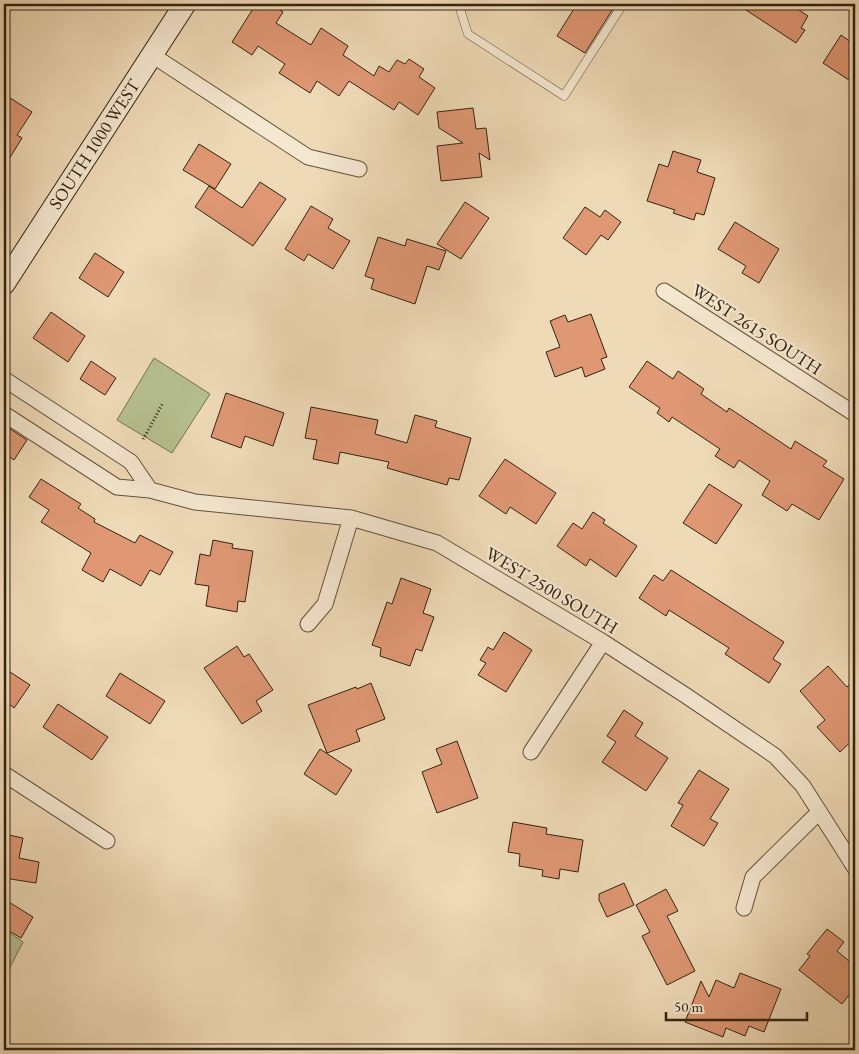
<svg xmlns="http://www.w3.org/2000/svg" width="859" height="1054" font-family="'EB Garamond',serif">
<rect width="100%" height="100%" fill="#efdab7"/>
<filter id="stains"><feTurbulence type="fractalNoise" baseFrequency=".004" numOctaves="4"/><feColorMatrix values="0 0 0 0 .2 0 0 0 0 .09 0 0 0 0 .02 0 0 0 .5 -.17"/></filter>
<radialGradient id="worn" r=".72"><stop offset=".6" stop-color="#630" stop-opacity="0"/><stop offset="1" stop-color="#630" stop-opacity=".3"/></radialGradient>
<path fill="#b6c091" stroke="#747251" d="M154,358L210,394L172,453L117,420Z
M4,929L23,942L4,979Z"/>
<path fill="#df9774" stroke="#322411" d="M256,4H270L283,12L276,23L311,45L321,28L348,46L343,55L374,76L379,66L389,72L397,60L405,64L409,59L424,69L419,77L435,88L418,115L399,102L394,110L349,81L339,96L317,81L310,93L279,73L285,64L258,46L252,55L232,42Z
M577,4H616L585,53L557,36Z
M737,4H790L808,16L801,28L805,30L796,43Z
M841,35L855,45V84L823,63Z
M4,94L32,112L17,135L22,138L4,167Z
M473,108L476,129L486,128L490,160L479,153L482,177L441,181L437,146L463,143L439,128L437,112Z
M199,144L231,164L215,189L183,170Z
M673,151L701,160L697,172L715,178L704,215L696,213L694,220L673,213L675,210L647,201L659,164L668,167Z
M260,182L286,199L253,246L195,207L209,186L242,208Z
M465,202L489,218L461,259L437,244Z
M311,206L333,219L328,228L350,241L333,269L308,254L304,261L285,249Z
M585,207L600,217L605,210L621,222L608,240L601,235L586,255L563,238Z
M735,222L779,249L759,283L742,273L746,266L718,249Z
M378,237L405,246L407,239L446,251L439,270L427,266L415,304L371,289L374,279L365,276Z
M95,253L124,272L108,297L79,278Z
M51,312L85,336L68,362L33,338Z
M591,314L607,357L601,359L605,369L585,377L582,367L555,377L546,352L560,347L550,321L565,315L568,322Z
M91,361L116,378L105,395L80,379Z
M647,361L673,379L678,371L704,389L701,394L727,412L729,408L791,449L795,441L827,461L823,466L844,479L819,520L792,504L787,511L762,495L770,481L739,460L734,468L715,456L720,449L672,417L669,422L657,413L660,408L629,387Z
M226,393L284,413L273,446L245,436L241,448L211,437Z
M311,407L378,420L375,434L407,443L415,415L437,421L435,427L471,438L459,480L449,478L447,485L387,468L389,462L340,452L338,464L313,459L317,440L305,438Z
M9,428L27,440L14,460L4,453V436Z
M505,459L556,493L536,524L510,507L506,514L479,496Z
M41,479L81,504L78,508L95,519L94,522L135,543L140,535L173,552L160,575L150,570L141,586L110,569L103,582L82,570L91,553L41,522L49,510L29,497Z
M709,484L742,505L716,544L683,523Z
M593,512L605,520L603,523L637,546L616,577L590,559L586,566L557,546L573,523L582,529Z
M213,540L233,544L232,548L253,551L245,602L238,601L237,612L206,606L209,586L195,584L200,554L210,556Z
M671,570L784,642L773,659L781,664L769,683L725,654L729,648L669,610L666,616L639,598L654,575L663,581Z
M401,578L431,589L423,613L434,617L422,651L416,649L410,666L380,656L381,648L372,645L387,602L392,604Z
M504,632L532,650L506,692L478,675L486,663L480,660L488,647L493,650Z
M237,646L244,657L249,654L273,690L256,701L262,711L242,724L204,668Z
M828,666L847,687L855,680V738L840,752L817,727L825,720L800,691Z
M4,668L30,685L14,708L4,700Z
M120,673L165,701L150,724L106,696Z
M371,683L385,719L356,730L360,741L327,753L308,705L356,687L357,689Z
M58,704L108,737L92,760L43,727Z
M624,710L643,723L635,736L668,758L646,791L602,762L616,742L607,736Z
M457,741L478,798L437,813L422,772L442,764L436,749Z
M320,749L352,770L336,795L304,774Z
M699,770L729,789L710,819L718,823L704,846L671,826L683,805L678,803Z
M513,822L547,828L546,834L583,840L578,872L560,869L559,879L542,876L543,870L519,866L520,854L508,852Z
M4,834L23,838L19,858L39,862L36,883L4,878Z
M624,883L634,905L607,917L599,900V894Z
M666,889L678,911L667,916L695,971L667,985L642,936L650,932L636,905Z
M4,899L33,917L21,938L4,928Z
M827,929L844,942L837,951L855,966V987L842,1004L799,970L810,956L807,954Z
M740,973L781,989L764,1032L749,1026L745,1036L726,1028L723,1037L685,1022L701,981L709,997L716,980L734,988Z"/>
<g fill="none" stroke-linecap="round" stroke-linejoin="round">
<g stroke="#61523a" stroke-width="9">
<path id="lane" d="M462,4L461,12L468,34L564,96L623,4"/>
</g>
<g stroke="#61523a" stroke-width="17">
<path id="street" d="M152,55L308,157L359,169
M664,291L855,414
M4,379L131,462L150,490
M4,414L117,487L150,490L195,502L351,518L437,543L603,642L685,695L775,756L803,786L855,868
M308,624L325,604L351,518
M531,752L603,642
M4,774L107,841
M744,908L753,877L819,812"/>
</g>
<g stroke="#322411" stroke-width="23">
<path id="secondary" d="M4,284L185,4"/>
</g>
<path stroke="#322411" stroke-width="3" stroke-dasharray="1 2.5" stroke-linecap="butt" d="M143,439C150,428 156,415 163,403"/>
<use href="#lane" stroke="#f5e7d0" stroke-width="8"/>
<use href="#street" stroke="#f5e7d0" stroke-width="15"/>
<use href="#secondary" stroke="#f5e7d0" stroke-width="21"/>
</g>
<g text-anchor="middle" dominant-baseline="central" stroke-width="4.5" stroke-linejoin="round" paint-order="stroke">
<g font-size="18" fill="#322411" stroke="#f5e7d0">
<text transform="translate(94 144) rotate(-57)">SOUTH 1000 WEST</text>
<text transform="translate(757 329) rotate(33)">WEST 2615 SOUTH</text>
<text transform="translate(552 590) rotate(31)">WEST 2500 SOUTH</text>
</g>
</g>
<rect width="859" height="1054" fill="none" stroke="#efdab7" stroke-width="20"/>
<rect x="5" y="5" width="849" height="1044" fill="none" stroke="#322411" stroke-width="2.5"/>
<rect x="10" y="10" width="839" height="1034" fill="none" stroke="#322411"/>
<path d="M666 1012v8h141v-8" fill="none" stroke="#322411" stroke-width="2.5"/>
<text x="674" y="1012" font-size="15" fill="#322411" stroke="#f5e7d0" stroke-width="4" paint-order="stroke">50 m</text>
<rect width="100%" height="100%" filter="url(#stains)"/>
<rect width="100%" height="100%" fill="url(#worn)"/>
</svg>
